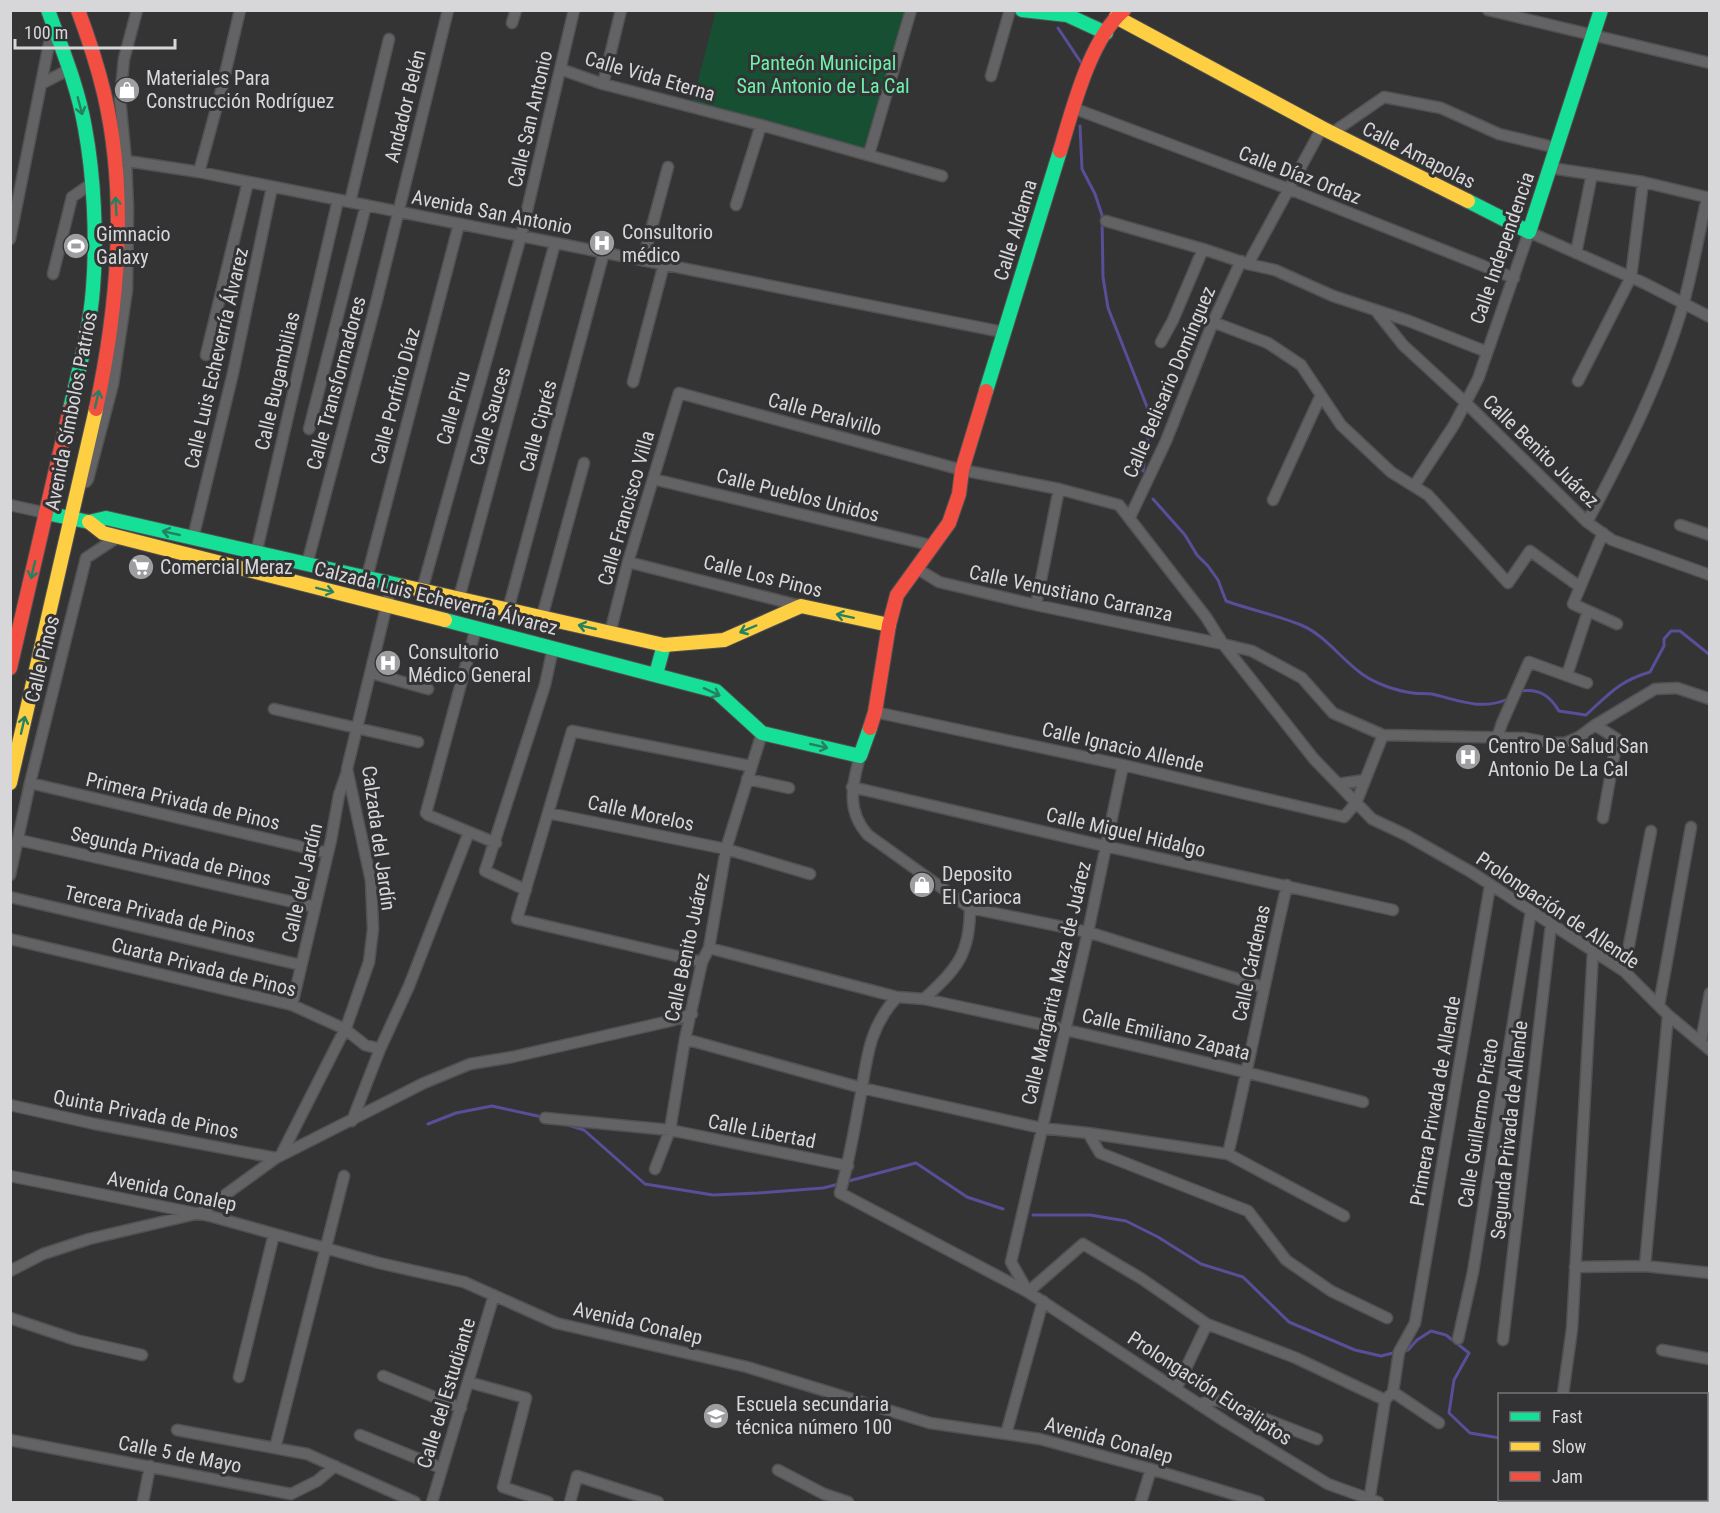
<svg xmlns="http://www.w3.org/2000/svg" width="1720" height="1513" font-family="'Roboto Condensed',sans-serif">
<rect width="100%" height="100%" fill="#343435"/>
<path fill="#174f33" d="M716,11H911L869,154L691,107Z"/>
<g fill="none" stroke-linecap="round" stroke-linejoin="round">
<path stroke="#574f98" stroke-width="3" d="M1058,28L1084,67
M1080,126L1082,169L1095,194L1102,215L1103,277L1108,308L1151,417L1143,471
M1153,499L1185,535L1197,555L1208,566L1218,580L1226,601C1251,610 1277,615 1301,625C1325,635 1341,659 1362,674C1376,684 1397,691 1413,693C1419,694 1426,693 1432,694C1458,700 1481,711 1508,699
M1521,691C1539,688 1550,696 1559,711L1586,715C1609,694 1619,681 1650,672L1664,646V639L1671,631H1680L1710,655
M428,1124L456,1113L492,1106L542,1117
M565,1124L584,1130L645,1184L713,1195L758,1193L823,1188L839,1184
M845,1182L916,1163L967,1197L1003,1209
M1033,1215H1090L1126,1221L1158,1237L1201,1264L1243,1277L1289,1322L1355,1350L1381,1356L1397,1352
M1403,1351L1408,1350L1417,1340L1431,1331L1446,1335L1469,1353L1454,1380L1449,1413L1470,1433L1500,1438
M1706,1429L1710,1427"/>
<g stroke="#515152" stroke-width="13">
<path id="street" d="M1488,10L1710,63
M512,23L516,10
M560,69L603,84L761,125L942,176
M991,76L1010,10
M41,84L70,69
M603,84L621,10
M1073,108L1289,189L1514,278
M1332,133L1384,97L1441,108L1499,134L1557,148
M869,154L911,10
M114,159L199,172L1003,332
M1551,168L1643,182L1710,198
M199,172L221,91L240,10
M350,202L389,39
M736,205L761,125
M1106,221L1203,249
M10,239L52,29
M1576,253L1592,174
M643,260L668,167
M1248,264L1322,128
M53,274L72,197L91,184
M127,290L128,208L126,161L120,99L124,59L137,10
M1376,311L1403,345L1466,403L1587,522L1612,540L1710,575
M1213,322L1268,343L1301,365L1341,425L1391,472L1428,495L1508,583L1530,551L1580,587
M1161,342L1173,320L1203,249L1248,264L1275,270L1333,296L1409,321L1487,352
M206,355L248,182
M1578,381L1631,277L1643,182
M633,382L664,264
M309,429L366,205
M653,479L934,546
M86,482L88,479L113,384L127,290L121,289
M1414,486L1454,425L1478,379L1529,232L1644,283L1710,317
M1273,500L1321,395
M10,505L46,513
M1130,517L1166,441L1213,322L1241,261
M1587,522C1624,453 1661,381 1683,305C1693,270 1699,233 1707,198
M1680,525L1710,535
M1603,533L1573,604L1617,624
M193,538L233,373L272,187
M628,562L801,606
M307,564L377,299L448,10
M916,568L939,582L1036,605L1223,644L1314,759L1372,819L1406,835L1471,872L1624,971L1668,1015L1710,1050
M252,571L338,200
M367,577L459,224
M422,590L521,236L574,10
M459,598L555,243
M1036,605L1059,489
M508,610L604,252
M542,617L584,463
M476,628L426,813L428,815L496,843
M610,633L628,562L679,393L962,470L1059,489L1119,505L1206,617L1223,644L1252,651L1302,678L1333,713L1383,735L1525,738L1550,743H1565L1579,737L1595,725L1655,689L1677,688L1710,699
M371,673L428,689
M1567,675L1588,611
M274,709L418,742
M875,712L1123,765L1344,817L1356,803L1383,735
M1595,725L1617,739L1603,818
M1497,738L1502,723L1529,662L1587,683
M860,756C852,784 846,811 868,835L970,908C970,955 957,968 924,999L897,997C868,1028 867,1060 860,1099C854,1131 849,1162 840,1193L1028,1292L1083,1244L1142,1279L1207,1324L1296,1358L1385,1400
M1123,765L1088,932L1011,1262L1028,1292L1226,1422L1328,1484L1378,1502
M747,779L789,788
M30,783L328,853
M1338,784L1365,780
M852,787L1105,846L1393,910
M548,813L726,849L810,874
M19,840L315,907
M10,875L30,783L86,558L118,537
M526,890L485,871L545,685L553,648
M10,897L301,965
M970,908L1088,932L1263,987
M10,939L292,1005L345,1029L365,1045L380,1049
M709,948L897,997
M702,962L517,919L572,731L750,766
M1624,971L1651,831
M924,999C1071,1030 1218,1064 1363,1102
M292,1005L331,840L339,795L347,772
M1659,1005L1691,827
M685,1039L862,1088L1041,1128L1088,1133L1228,1154L1344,1216
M1701,1042L1710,993
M10,1105L95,1124L276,1158
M545,1118L670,1130L848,1166
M352,1121L380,1049L409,986L469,832
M1088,1133L1100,1153L1248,1211L1286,1260L1331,1291L1387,1318
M1228,1154C1249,1065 1266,975 1287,885
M281,1155L347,1025L369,962L373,929L371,881L347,769L392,583
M655,1169L670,1130L685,1039L702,962L709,948L726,849L762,733
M10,1176L210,1216L379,1263L464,1282L556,1323L747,1367L930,1423L1040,1439L1151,1469L1259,1502
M1645,1266L1668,1015
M1575,1267L1645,1266L1710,1273
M10,1271L43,1254L89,1239L200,1213L276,1158L424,1083L470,1064L512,1057L670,1021L692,1014
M10,1318L76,1340L142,1355
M1458,1339L1473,1272L1531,911
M1503,1340L1551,925
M1662,1350L1710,1359
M383,1376L461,1408
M239,1377L274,1234
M468,1382L526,1398L503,1487L548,1502
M1176,1389L1207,1324
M1393,1392L1439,1423
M1563,1394L1572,1329L1593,951
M1198,1404L1217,1400L1317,1439
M177,1430L307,1454L415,1502
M1006,1434L1043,1301
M360,1435L441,1468
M10,1440L291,1494L317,1481L335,1466
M275,1448L344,1176
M778,1470L824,1494L848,1502
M143,1502L150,1466
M432,1502L494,1295
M570,1502L577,1476L658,1502
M1141,1502L1151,1469
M1369,1502L1385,1400L1393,1392L1399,1352L1415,1323L1490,886
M1581,1502V1500
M1673,1502L1675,1500"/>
</g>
<g stroke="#515152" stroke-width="16">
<path id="fast" d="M48,10C62,49 78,87 85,128C94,176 97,239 93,288C90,329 79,369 70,409
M1022,10L1067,15L1106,33
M1468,201L1529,232L1601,10
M986,391L1060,151
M46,513L89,522L106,518L403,586
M445,620L716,691L762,733L860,756L870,728
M656,674L664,645"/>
</g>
<g stroke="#515152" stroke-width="16">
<path id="slow" d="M1116,17L1322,128L1468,201
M89,522L103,533L445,620
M403,586L664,645L724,640L801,606L889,625
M10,783L96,409"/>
</g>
<g stroke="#515152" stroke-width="16">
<path id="jam" d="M78,10C88,37 97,64 104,93C128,195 118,307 96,409
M1060,151C1073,108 1090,39 1124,10
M10,668L70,409
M870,728L875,712L889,625L897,595L949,523L959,494L962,470L986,391"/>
</g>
<use href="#street" stroke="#636365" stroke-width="10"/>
<use href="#fast" stroke="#16e098" stroke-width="14"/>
<use href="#slow" stroke="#ffcf43" stroke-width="14"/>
<use href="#jam" stroke="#f24e42" stroke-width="14"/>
</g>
<defs><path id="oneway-shaft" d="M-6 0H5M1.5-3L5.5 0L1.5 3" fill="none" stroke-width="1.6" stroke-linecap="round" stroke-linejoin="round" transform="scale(1.5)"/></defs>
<g stroke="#268162">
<use href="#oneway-shaft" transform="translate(80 106) rotate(75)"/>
<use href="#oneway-shaft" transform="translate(116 206) rotate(-93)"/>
<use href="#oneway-shaft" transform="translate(97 399) rotate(-77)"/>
<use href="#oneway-shaft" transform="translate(171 533) rotate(-167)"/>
<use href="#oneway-shaft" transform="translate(33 570) rotate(103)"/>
<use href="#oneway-shaft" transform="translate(325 590) rotate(14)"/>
<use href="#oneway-shaft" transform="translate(845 616) rotate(-168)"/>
<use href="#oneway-shaft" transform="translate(587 627) rotate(-167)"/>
<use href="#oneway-shaft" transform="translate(748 629) rotate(157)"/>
<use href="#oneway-shaft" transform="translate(712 692) rotate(25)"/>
<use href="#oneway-shaft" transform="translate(23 725) rotate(-77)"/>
<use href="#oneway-shaft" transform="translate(819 746) rotate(13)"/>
</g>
<defs>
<g id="shop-disc" transform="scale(1.35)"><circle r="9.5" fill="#9e9ea0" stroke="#333336"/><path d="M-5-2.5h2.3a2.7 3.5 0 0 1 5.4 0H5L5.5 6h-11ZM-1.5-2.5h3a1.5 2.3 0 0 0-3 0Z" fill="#fff"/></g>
<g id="hospital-disc" transform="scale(1.35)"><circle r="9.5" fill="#9e9ea0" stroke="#333336"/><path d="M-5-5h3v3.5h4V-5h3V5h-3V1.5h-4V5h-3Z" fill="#fff"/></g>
<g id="stadium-disc" transform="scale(1.35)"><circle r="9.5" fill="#9e9ea0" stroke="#333336"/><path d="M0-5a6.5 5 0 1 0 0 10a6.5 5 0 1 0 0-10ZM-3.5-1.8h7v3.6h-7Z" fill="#fff"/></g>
<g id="supermarket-disc" transform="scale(1.35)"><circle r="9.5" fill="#9e9ea0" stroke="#333336"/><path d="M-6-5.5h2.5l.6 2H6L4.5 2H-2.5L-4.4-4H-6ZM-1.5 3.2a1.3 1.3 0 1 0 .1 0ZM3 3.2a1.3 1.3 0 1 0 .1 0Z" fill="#fff"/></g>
<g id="school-disc" transform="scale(1.35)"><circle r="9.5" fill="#9e9ea0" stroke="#333336"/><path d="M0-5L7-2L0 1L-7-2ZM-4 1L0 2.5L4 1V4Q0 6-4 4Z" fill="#fff"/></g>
</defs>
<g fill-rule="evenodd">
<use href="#shop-disc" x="127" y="90"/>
<use href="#hospital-disc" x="602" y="243"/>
<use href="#stadium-disc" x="76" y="246"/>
<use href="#supermarket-disc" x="141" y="567"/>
<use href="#hospital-disc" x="388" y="663"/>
<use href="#hospital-disc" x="1468" y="757"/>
<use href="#shop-disc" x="922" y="885"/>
<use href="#school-disc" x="716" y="1416"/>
</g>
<g text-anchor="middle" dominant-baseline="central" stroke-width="6" stroke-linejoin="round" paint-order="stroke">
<g font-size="20" fill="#6ef2aa" stroke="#333336">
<text x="823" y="63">Panteón Municipal<tspan x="823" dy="23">San Antonio de La Cal</tspan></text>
</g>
<g font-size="20" fill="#d7d7d9" stroke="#333336">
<text transform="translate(650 76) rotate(16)">Calle Vida Eterna</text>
<text transform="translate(405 106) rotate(-76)">Andador Belén</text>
<text transform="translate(530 119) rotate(-77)">Calle San Antonio</text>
<text transform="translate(1419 155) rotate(27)">Calle Amapolas</text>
<text transform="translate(1300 175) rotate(21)">Calle Díaz Ordaz</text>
<text transform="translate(492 212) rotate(11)">Avenida San Antonio</text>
<text transform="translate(1015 230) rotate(-73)">Calle Aldama</text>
<text transform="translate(1502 248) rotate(-71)">Calle Independencia</text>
<text transform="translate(216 358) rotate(-77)">Calle Luis Echeverría Álvarez</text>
<text transform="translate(277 381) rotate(-77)">Calle Bugambilias</text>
<text transform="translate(1169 382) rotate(-67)">Calle Belisario Domínguez</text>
<text transform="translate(336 383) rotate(-75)">Calle Transformadores</text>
<text transform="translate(395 396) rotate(-75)">Calle Porfirio Díaz</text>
<text transform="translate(453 408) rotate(-74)">Calle Piru</text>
<text transform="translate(71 411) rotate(-79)">Avenida Símbolos Patrios</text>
<text transform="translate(825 414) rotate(15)">Calle Peralvillo</text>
<text transform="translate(490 416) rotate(-74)">Calle Sauces</text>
<text transform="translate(538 426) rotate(-75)">Calle Ciprés</text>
<text transform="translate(1541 451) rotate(44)">Calle Benito Juárez</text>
<text transform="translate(798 495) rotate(14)">Calle Pueblos Unidos</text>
<text transform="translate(626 508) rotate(-74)">Calle Francisco Villa</text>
<text transform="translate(763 576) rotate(14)">Calle Los Pinos</text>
<text transform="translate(1071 593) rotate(12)">Calle Venustiano Carranza</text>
<text transform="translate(436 598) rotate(14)">Calzada Luis Echeverría Álvarez</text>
<text transform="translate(42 659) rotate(-76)">Calle Pinos</text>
<text transform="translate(1123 747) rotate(13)">Calle Ignacio Allende</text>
<text transform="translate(183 801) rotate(13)">Primera Privada de Pinos</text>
<text transform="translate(641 813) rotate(12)">Calle Morelos</text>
<text transform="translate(1126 832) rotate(13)">Calle Miguel Hidalgo</text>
<text transform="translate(379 838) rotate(82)">Calzada del Jardín</text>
<text transform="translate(171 856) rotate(13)">Segunda Privada de Pinos</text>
<text transform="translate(302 883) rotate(-77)">Calle del Jardín</text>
<text transform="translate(1558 910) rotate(34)">Prolongación de Allende</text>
<text transform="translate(160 914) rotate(13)">Tercera Privada de Pinos</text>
<text transform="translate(687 947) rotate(-78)">Calle Benito Juárez</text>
<text transform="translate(1251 963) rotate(-78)">Calle Cárdenas</text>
<text transform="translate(204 967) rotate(14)">Cuarta Privada de Pinos</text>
<text transform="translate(1056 983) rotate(-77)">Calle Margarita Maza de Juárez</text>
<text transform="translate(1166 1034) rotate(13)">Calle Emiliano Zapata</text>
<text transform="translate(1435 1101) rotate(-80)">Primera Privada de Allende</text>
<text transform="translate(146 1114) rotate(11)">Quinta Privada de Pinos</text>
<text transform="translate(1478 1123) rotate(-81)">Calle Guillermo Prieto</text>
<text transform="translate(1509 1130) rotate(-84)">Segunda Privada de Allende</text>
<text transform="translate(762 1131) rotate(11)">Calle Libertad</text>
<text transform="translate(172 1191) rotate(12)">Avenida Conalep</text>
<text transform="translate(638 1323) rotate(13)">Avenida Conalep</text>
<text transform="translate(1210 1388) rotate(33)">Prolongación Eucaliptos</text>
<text transform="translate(446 1393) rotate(-73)">Calle del Estudiante</text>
<text transform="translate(1109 1440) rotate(15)">Avenida Conalep</text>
<text transform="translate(180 1454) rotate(11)">Calle 5 de Mayo</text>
</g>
<g font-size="20" fill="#d7d7d9" stroke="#333336" text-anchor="start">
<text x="146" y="78">Materiales Para<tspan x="146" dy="23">Construcción Rodríguez</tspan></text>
<text x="622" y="232">Consultorio<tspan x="622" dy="23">médico</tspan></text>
<text x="96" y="234">Gimnacio<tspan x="96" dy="23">Galaxy</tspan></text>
<text x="160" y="567">Comercial Meraz</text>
<text x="408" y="652">Consultorio<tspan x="408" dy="23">Médico General</tspan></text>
<text x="1488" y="746">Centro De Salud San<tspan x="1488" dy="23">Antonio De La Cal</tspan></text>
<text x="942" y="874">Deposito<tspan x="942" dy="23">El Carioca</tspan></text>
<text x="736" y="1404">Escuela secundaria<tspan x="736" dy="23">técnica número 100</tspan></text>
</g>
</g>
<rect width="1720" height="1513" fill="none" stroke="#d7d7d9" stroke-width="24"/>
<rect x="1498" y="1393" width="210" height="108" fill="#333336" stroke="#757577" stroke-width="1.5"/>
<rect x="1510" y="1412" width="30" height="9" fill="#16e098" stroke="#757577" stroke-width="1.5"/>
<text x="1552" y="1423" font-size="18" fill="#d7d7d9">Fast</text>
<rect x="1510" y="1442" width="30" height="9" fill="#ffcf43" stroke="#757577" stroke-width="1.5"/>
<text x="1552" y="1453" font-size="18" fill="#d7d7d9">Slow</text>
<rect x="1510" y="1472" width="30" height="9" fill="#f24e42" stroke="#757577" stroke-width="1.5"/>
<text x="1552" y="1483" font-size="18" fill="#d7d7d9">Jam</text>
<path d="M15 39v9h160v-9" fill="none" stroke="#d7d7d9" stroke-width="3"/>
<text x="24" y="39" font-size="18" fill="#d7d7d9" stroke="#333336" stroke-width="4.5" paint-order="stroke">100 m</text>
</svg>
